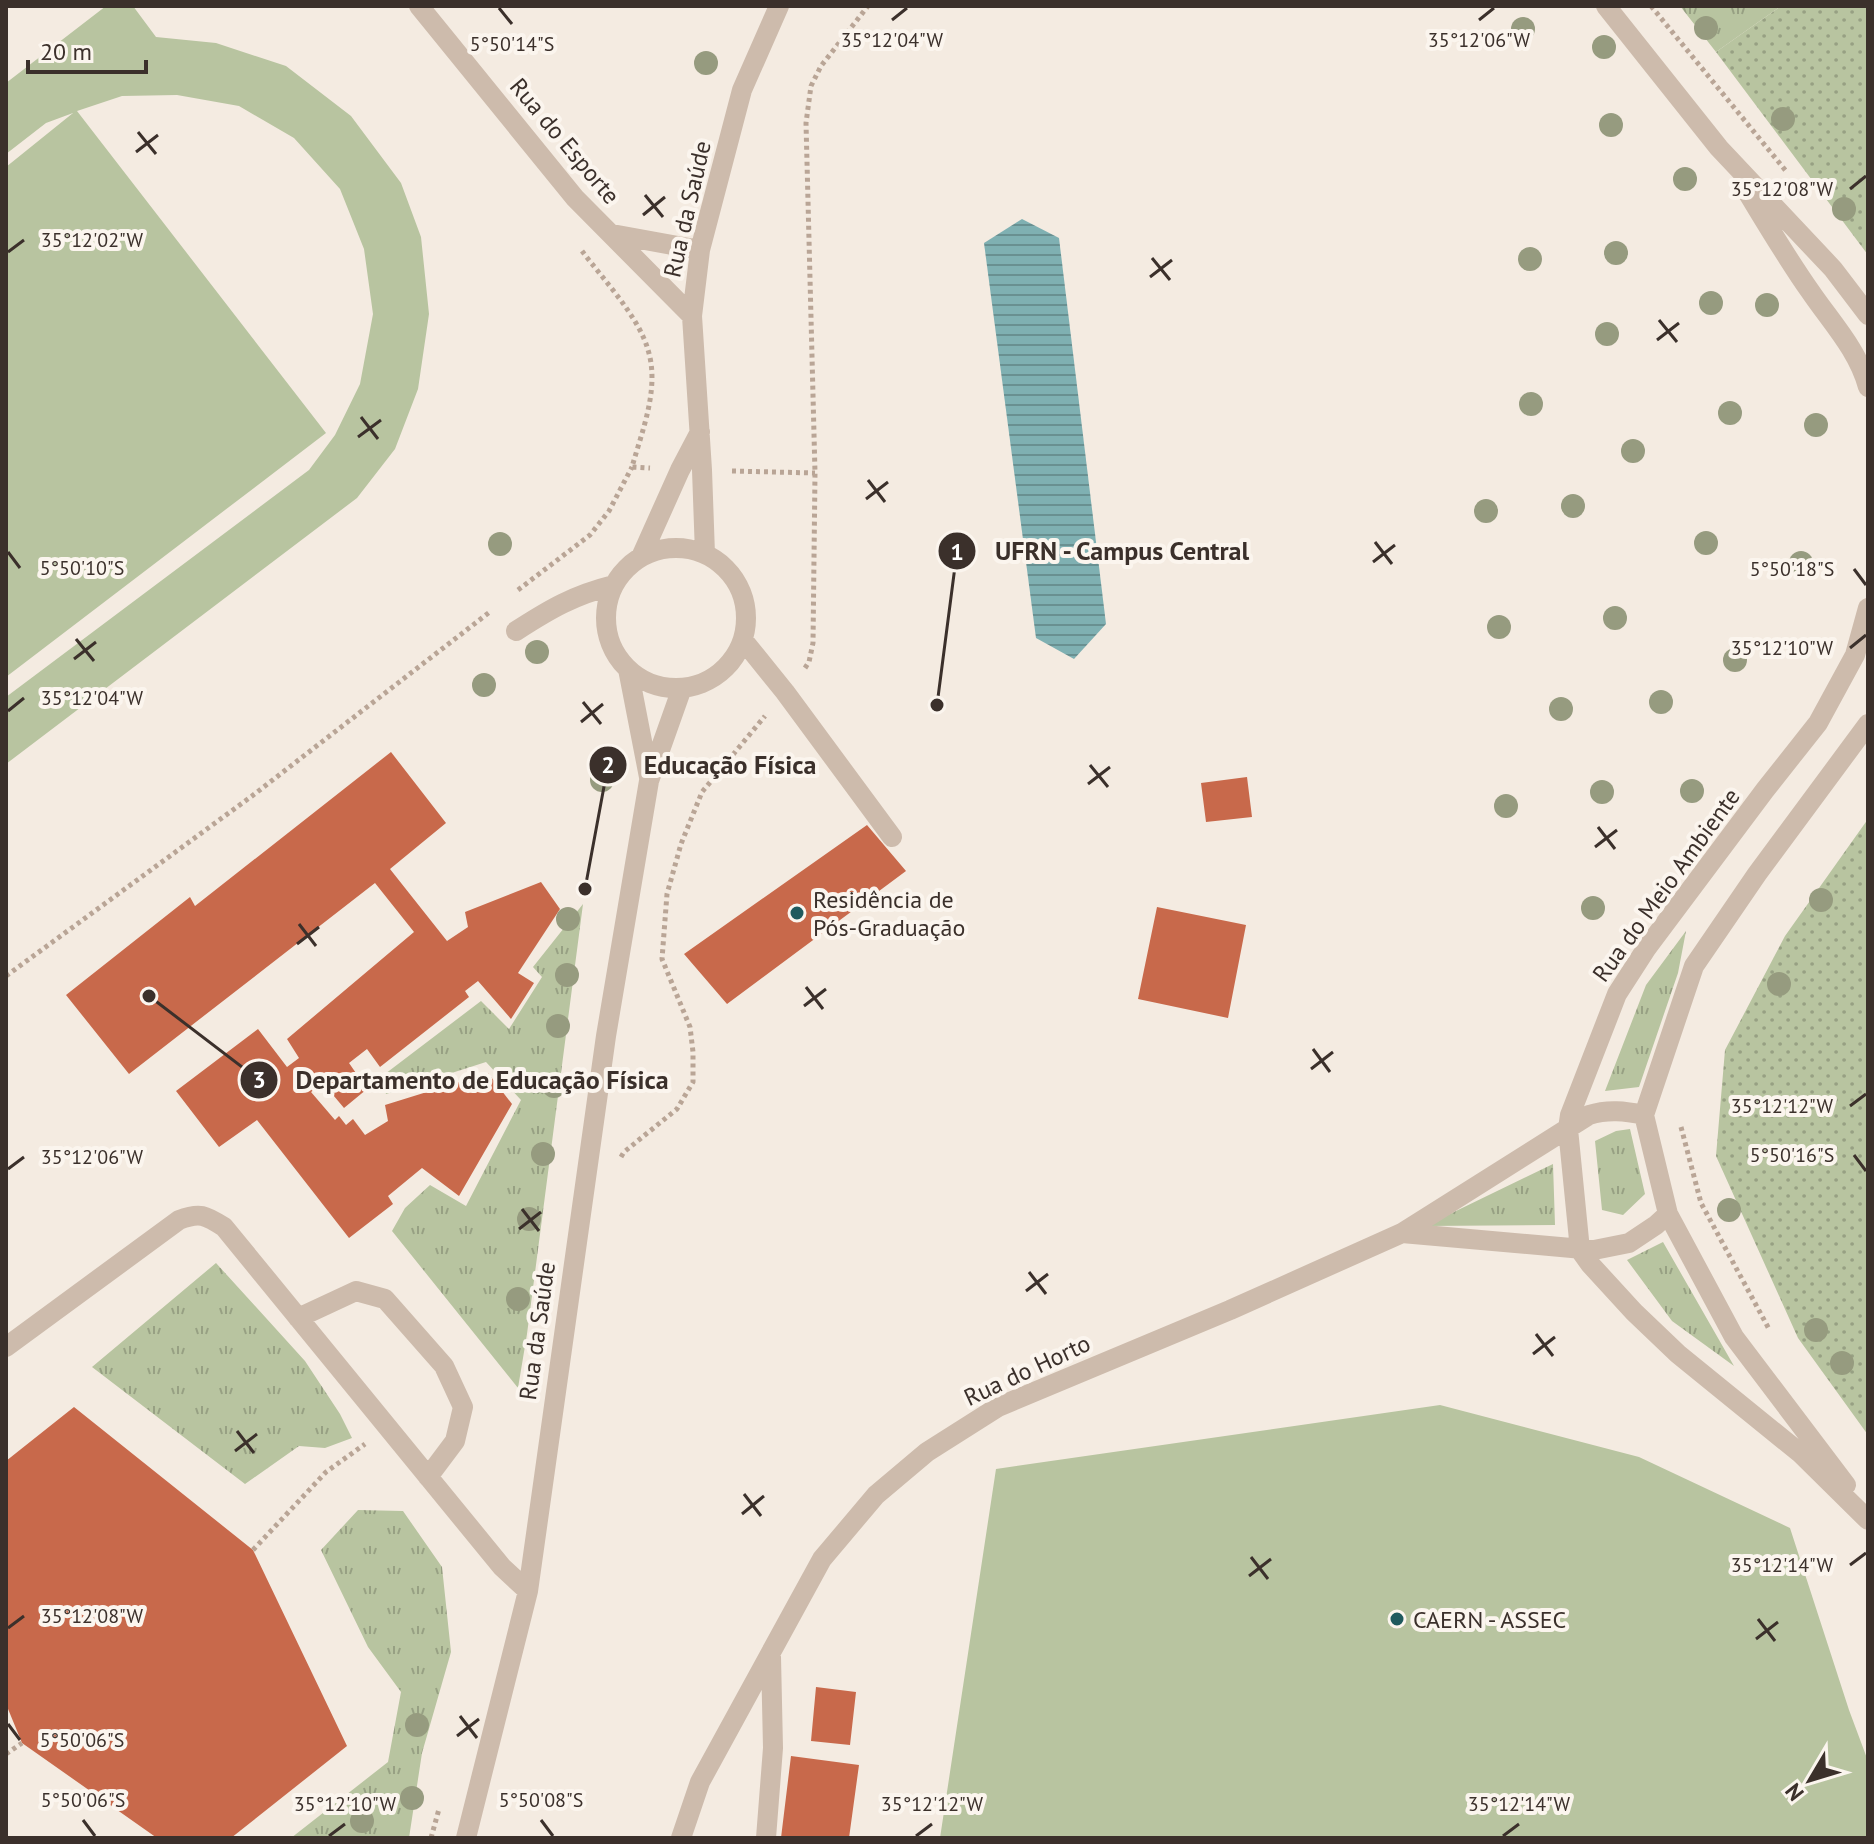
<svg xmlns="http://www.w3.org/2000/svg" width="1874" height="1844" font-family="'PT Sans',sans-serif">
<defs>
<pattern id="grass-dots" width="8" height="8" patternUnits="userSpaceOnUse" patternTransform="scale(2)"><rect width="8" height="8" fill="#b8c4a0"/><path d="M2 2h.1M6 6h.1" fill="none" stroke="#97a083" stroke-width="1.8" stroke-linecap="round"/></pattern>
<pattern id="park-tufts" width="24" height="20" patternUnits="userSpaceOnUse" patternTransform="scale(2)"><rect width="24" height="20" fill="#b8c4a0"/><path d="M3 7l-1-3M5 7V3M7 7l1-3M15 17l-1-3M17 17v-4M19 17l1-3" fill="none" stroke="#97a083"/></pattern>
<pattern id="water-rules" width="6" height="5" patternUnits="userSpaceOnUse" patternTransform="scale(2)"><rect width="6" height="5" fill="#7fb0b2"/><path d="M0 2.5h6" fill="none" stroke="#699091"/></pattern>
</defs>
<rect width="100%" height="100%" fill="#f4ebe1"/>
<path fill="url(#grass-dots)" d="M1781,6H1868V255L1716,52Z
M1868,819V1435L1798,1338L1716,1156L1725,1050L1785,936Z"/>
<path fill="url(#park-tufts)" d="M1680,6H1781L1716,52Z
M583,904L527,1334L518,1388L392,1231L405,1208L430,1185L466,1206L521,1100L486,1062L386,1094L381,1077L481,1001L509,1029L542,977L533,967Z
M1686,931L1678,973L1639,1087L1605,1091L1646,985Z
M1630,1129L1645,1194L1623,1215L1602,1210L1595,1141L1616,1131Z
M1553,1164L1555,1225L1425,1226Z
M1663,1242L1734,1366L1672,1321L1627,1260Z
M216,1263L305,1361L340,1414L352,1438L325,1448L299,1446L245,1484L92,1367Z
M358,1510L403,1511L442,1567L451,1652L422,1753L409,1838H291L388,1762L401,1692L368,1647L321,1550Z"/>
<path fill="#b8c4a0" d="M106,6H133L156,37L216,43L286,66L351,116L401,183L421,237L429,314L418,389L395,449L357,498L6,764V697L309,470L335,435L360,384L373,314L364,249L340,189L294,138L239,106L177,95L122,96L77,111L326,433L6,677V167L73,113L46,123L6,154V83Z
M1440,1405L1639,1457L1790,1528L1849,1710L1868,1761V1838H940L996,1469Z"/>
<path fill="url(#water-rules)" d="M1022,219L1059,238L1106,624L1074,659L1036,638L984,243Z"/>
<path fill="#c8694b" d="M391,752L446,823L390,869L447,941L468,927L465,912L541,882L560,909L518,973L534,983L511,1019L478,981L465,991L469,997L380,1067L367,1049L349,1063L367,1089L344,1108L323,1083L311,1092L335,1120L339,1116L346,1125L353,1119L365,1135L388,1121L385,1105L488,1073L512,1104L459,1196L422,1168L388,1196L393,1204L349,1238L257,1120L219,1147L176,1091L258,1029L287,1067L299,1058L287,1039L414,932L375,883L129,1074L66,995L190,897L195,906Z
M1247,777L1252,817L1206,822L1201,783Z
M867,825L906,871L727,1004L684,954Z
M1157,907L1246,925L1228,1018L1138,999Z
M74,1407L253,1550L347,1746L231,1838H157L22,1743L6,1704V1461Z
M816,1687L856,1692L850,1745L811,1741Z
M791,1756L859,1765L849,1838H781Z"/>
<g fill="none" stroke-linecap="round" stroke-linejoin="round">
<path stroke="#b9a596" stroke-width="5" stroke-dasharray="4 4" stroke-linecap="butt" d="M1651,6L1786,171
M582,251C603,279 639,317 648,350C660,388 642,431 632,467L650,468
M732,471L815,473
M518,590L590,535L609,511L632,467
M805,668L809,662L813,643L815,473L806,123L811,86L821,66L868,6
M6,976L252,796L491,611
M1681,1127L1701,1203L1769,1329
M621,1157L624,1152L677,1109L693,1082V1052L690,1027L662,959L667,894L681,844L702,792L765,716
M253,1550L326,1472L365,1444
M6,1754L22,1743
M431,1838L439,1809"/>
<path stroke="#cdbbac" stroke-width="20" d="M419,6L575,198L692,316
M1606,6L1719,148L1833,269L1868,315
M1743,185C1765,221 1786,257 1810,291C1831,322 1858,350 1868,387
M612,234L700,250
M606 618a70 70 0 1 1 140 0a70 70 0 1 1-140 0Z
M705,554L702,470L692,316L700,250L742,90L779,6
M641,557L680,470L700,432
M1868,608L1855,655L1818,723L1765,790L1646,949L1617,994L1570,1115L1568,1129L1580,1250L1590,1264L1634,1312L1678,1354L1800,1453L1868,1520
M516,631C550,609 574,595 614,585
M743,640L785,692L892,837
M628,669L649,777
M1402,1233L1594,1250L1629,1243L1656,1225L1668,1214
M298,1318L356,1291L385,1299L444,1366L463,1407L455,1441L428,1477
M6,1347L179,1220C200,1212 205,1215 224,1227L502,1567L528,1591
M1846,1485L1734,1337L1668,1214L1644,1115L1694,966L1757,874L1868,724
M466,1838L528,1591L606,1036L649,781L682,688
M681,1838L700,1782L822,1559L876,1495L927,1452L998,1407L1230,1310L1402,1233L1589,1115C1608,1109 1625,1111 1644,1115
M766,1838L773,1748L771,1657"/>
</g>
<g fill="#969b7f">
<circle cx="1706" cy="28" r="12"/>
<circle cx="1523" cy="29" r="12"/>
<circle cx="1604" cy="47" r="12"/>
<circle cx="706" cy="63" r="12"/>
<circle cx="1783" cy="119" r="12"/>
<circle cx="1611" cy="125" r="12"/>
<circle cx="1685" cy="179" r="12"/>
<circle cx="1844" cy="209" r="12"/>
<circle cx="1616" cy="253" r="12"/>
<circle cx="1530" cy="259" r="12"/>
<circle cx="1711" cy="303" r="12"/>
<circle cx="1767" cy="305" r="12"/>
<circle cx="1607" cy="334" r="12"/>
<circle cx="1531" cy="404" r="12"/>
<circle cx="1730" cy="413" r="12"/>
<circle cx="1816" cy="425" r="12"/>
<circle cx="1633" cy="451" r="12"/>
<circle cx="1573" cy="506" r="12"/>
<circle cx="1486" cy="511" r="12"/>
<circle cx="1706" cy="543" r="12"/>
<circle cx="500" cy="544" r="12"/>
<circle cx="1801" cy="563" r="12"/>
<circle cx="1615" cy="618" r="12"/>
<circle cx="1499" cy="627" r="12"/>
<circle cx="537" cy="652" r="12"/>
<circle cx="1735" cy="660" r="12"/>
<circle cx="484" cy="685" r="12"/>
<circle cx="1661" cy="702" r="12"/>
<circle cx="1561" cy="709" r="12"/>
<circle cx="602" cy="780" r="12"/>
<circle cx="1692" cy="791" r="12"/>
<circle cx="1602" cy="792" r="12"/>
<circle cx="1506" cy="806" r="12"/>
<circle cx="1821" cy="900" r="12"/>
<circle cx="1593" cy="908" r="12"/>
<circle cx="568" cy="919" r="12"/>
<circle cx="567" cy="975" r="12"/>
<circle cx="1779" cy="984" r="12"/>
<circle cx="558" cy="1026" r="12"/>
<circle cx="554" cy="1086" r="12"/>
<circle cx="543" cy="1154" r="12"/>
<circle cx="1729" cy="1210" r="12"/>
<circle cx="529" cy="1219" r="12"/>
<circle cx="518" cy="1299" r="12"/>
<circle cx="1816" cy="1330" r="12"/>
<circle cx="1842" cy="1363" r="12"/>
<circle cx="417" cy="1725" r="12"/>
<circle cx="412" cy="1798" r="12"/>
<circle cx="362" cy="1821" r="12"/>
</g>
<path fill="none" stroke="#3b302b" stroke-width="3" d="M499,8L512,24M892,20L907,8M1479,20L1494,8M138,132L156,154M136,152L158,135M1850,189L1866,176M645,195L663,217M643,215L665,197M8,252L24,240M1152,258L1170,280M1150,277L1172,260M1659,320L1677,342M1657,340L1679,323M361,417L378,439M358,437L381,420M868,480L885,502M866,499L888,482M1375,542L1392,564M8,552L20,568M1373,562L1395,545M1854,569L1866,585M76,639L94,661M1850,648L1866,635M74,659L96,642M583,702L601,724M8,711L24,698M581,722L603,704M1090,765L1108,787M1088,784L1110,767M1598,827L1615,849M1595,847L1617,830M299,924L316,946M297,944L319,927M806,987L823,1009M804,1006L826,989M1313,1049L1330,1072M1311,1069L1333,1052M1850,1106L1866,1094M1854,1155L1866,1171M8,1169L24,1157M522,1209L539,1231M519,1229L541,1212M1029,1272L1046,1294M1026,1291L1048,1274M1536,1334L1553,1356M1533,1354L1555,1337M237,1431L254,1453M235,1451L257,1434M744,1494L761,1516M742,1514L764,1496M1251,1557L1268,1579M1850,1565L1866,1553M1249,1576L1271,1559M1758,1619L1775,1641M8,1628L24,1616M1756,1639L1778,1622M460,1716L477,1738M8,1724L20,1740M457,1736L479,1719M83,1820L95,1836M541,1820L553,1836M329,1836L345,1824M916,1836L932,1824M1503,1836L1519,1824"/>
<g fill="#1f5a5e" stroke="#fbf5ee" stroke-width="3">
<circle cx="797" cy="913" r="8"/>
<circle cx="1397" cy="1619" r="8"/>
</g>
<g text-anchor="middle" dominant-baseline="central" stroke-width="8" stroke-linejoin="round" paint-order="stroke">
<g font-size="24" fill="#3b302b" stroke="#fbf5ee">
<text transform="translate(565 141) rotate(50)">Rua do Esporte</text>
<text transform="translate(687 209) rotate(-77)">Rua da Saúde</text>
<text transform="translate(1666 885) rotate(-54)">Rua do Meio Ambiente</text>
<text transform="translate(537 1331) rotate(-82)">Rua da Saúde</text>
<text transform="translate(1027 1370) rotate(-25)">Rua do Horto</text>
</g>
<g font-size="24" fill="#3b302b" stroke="#fbf5ee" text-anchor="start">
<text x="813" y="899">Residência de<tspan x="813" dy="28">Pós-Graduação</tspan></text>
<text x="1413" y="1619">CAERN - ASSEC</text>
</g>
</g>
<g font-size="20" text-anchor="middle" fill="#3b302b" stroke="#fbf5ee" stroke-width="8" stroke-linejoin="round" paint-order="stroke">
<text x="892" y="47">35°12'04"W</text>
<text x="1479" y="47">35°12'06"W</text>
<text x="512" y="51">5°50'14"S</text>
<text x="1782" y="196">35°12'08"W</text>
<text x="92" y="247">35°12'02"W</text>
<text x="82" y="575">5°50'10"S</text>
<text x="1792" y="576">5°50'18"S</text>
<text x="1782" y="655">35°12'10"W</text>
<text x="92" y="705">35°12'04"W</text>
<text x="1782" y="1113">35°12'12"W</text>
<text x="1792" y="1162">5°50'16"S</text>
<text x="92" y="1164">35°12'06"W</text>
<text x="1782" y="1572">35°12'14"W</text>
<text x="92" y="1623">35°12'08"W</text>
<text x="82" y="1747">5°50'06"S</text>
<text x="83" y="1807">5°50'06"S</text>
<text x="541" y="1807">5°50'08"S</text>
<text x="345" y="1811">35°12'10"W</text>
<text x="932" y="1811">35°12'12"W</text>
<text x="1519" y="1811">35°12'14"W</text>
</g>
<path fill="none" stroke="#3b302b" stroke-width="3" d="M937 705L957 551M585 889L608 765M149 996L259 1080"/>
<g fill="#3b302b" stroke="#fbf5ee" stroke-width="3">
<circle cx="937" cy="705" r="8"/>
<circle cx="585" cy="889" r="8"/>
<circle cx="149" cy="996" r="8"/>
<circle cx="957" cy="551" r="20"/>
<circle cx="608" cy="765" r="20"/>
<circle cx="259" cy="1080" r="20"/>
</g>
<g font-size="24" text-anchor="middle" font-weight="bold" fill="#fff">
<text x="957" y="560">1</text>
<text x="608" y="773">2</text>
<text x="259" y="1088">3</text>
</g>
<g font-size="26" text-anchor="middle" font-weight="bold" fill="#3b302b" stroke="#fbf5ee" stroke-width="8" stroke-linejoin="round" paint-order="stroke">
<text x="1122" y="560">UFRN - Campus Central</text>
<text x="730" y="774">Educação Física</text>
<text x="482" y="1089">Departamento de Educação Física</text>
</g>
<rect width="1874" height="1844" fill="none" stroke="#3b302b" stroke-width="16"/>
<g transform="translate(1810 1780) rotate(232)" stroke="#fbf5ee" stroke-width="6" paint-order="stroke">
<path d="M0-6L14 30L0 20L-14 30Z" fill="#3b302b"/>
<text y="-12" font-size="22" font-weight="bold" text-anchor="middle" fill="#3b302b">N</text>
</g>
<path d="M28 60v12h118v-12" fill="none" stroke="#3b302b" stroke-width="4"/>
<text x="40" y="60" font-size="24" fill="#3b302b" stroke="#fbf5ee" stroke-width="6" paint-order="stroke">20 m</text>
</svg>
